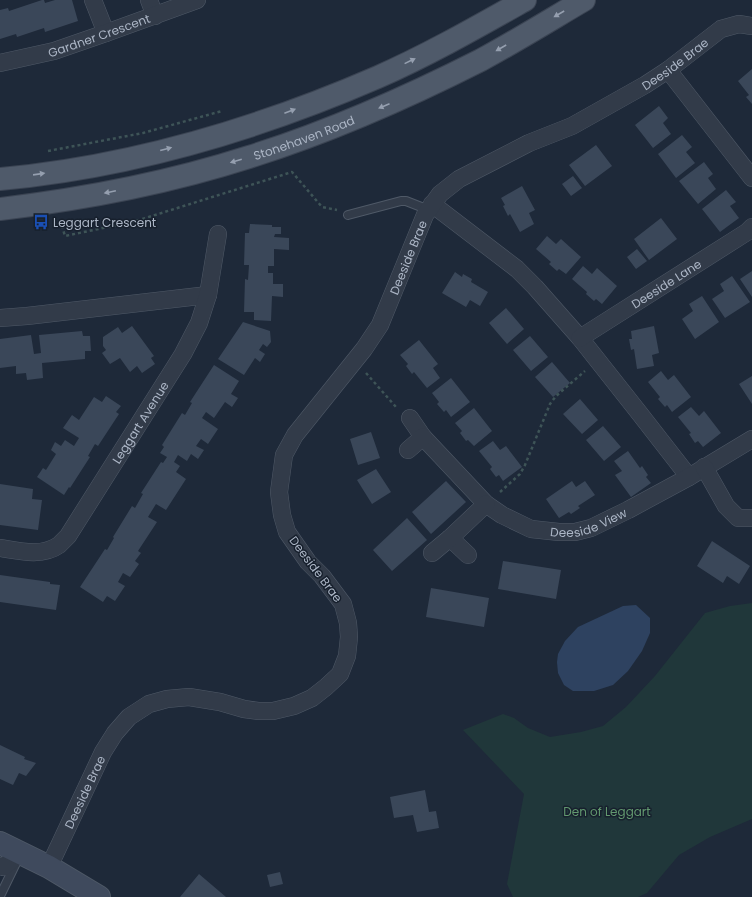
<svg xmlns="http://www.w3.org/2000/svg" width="752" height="897" font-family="Poppins,sans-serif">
<rect width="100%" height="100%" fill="#1e2939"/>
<path fill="#20373a" d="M752,603V819L710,837L679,855L647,893L638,897H513L507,884L524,794L463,730L503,714L514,718L528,728L550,737L581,732L603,726L626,707L655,676L705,613L730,606Z"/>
<path fill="#2e4260" d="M636,605L650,618V633L642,651L628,671L613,685L594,691H573L564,685L558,673L557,662L558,654L565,641L578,627L623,606Z"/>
<path fill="#3a4759" d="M42,0H44L45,3L55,0H72L78,21L45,32L44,28L17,37L16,34L0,39V10L8,8L9,11Z
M752,69V104L746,97L749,95L738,81Z
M659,106L668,118L663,123L671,134L653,148L635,125Z
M682,135L692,147L686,152L695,163L676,178L658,154Z
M596,145L612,166L585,186L569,165Z
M704,162L713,174L708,178L716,189L698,204L679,181Z
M573,176L582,188L571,196L562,184Z
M522,186L535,210L529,213L534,224L520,232L510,214L508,216L503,206L505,205L501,198Z
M726,190L736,202L730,206L739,218L720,232L702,209Z
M661,218L677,239L649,260L634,239Z
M250,224L272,225V227H281V234H275L274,237L289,238V250L274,249V266H268V273H273V284H283V297L272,296L271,321L254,320V312H244L245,279L248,280L249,265H244L245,233H249Z
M547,236L556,244L561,239L581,257L566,274L559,269L557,271L549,264L551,262L536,249Z
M637,249L647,261L636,269L627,257Z
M583,266L592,274L597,268L617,286L602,304L596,299L594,301L586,294L587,292L572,279Z
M752,271V297L740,279Z
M455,272L462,277L463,274L472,279L471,282L488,292L480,306L470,300L466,307L442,293Z
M732,276L750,302L725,318L712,299L724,291L720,284Z
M702,296L719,322L695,339L682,319L693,311L689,304Z
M506,308L524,329L507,344L489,323Z
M243,322L270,331L271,342L267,347L263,344L259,350L265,354L260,362L255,358L244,375L218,359Z
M132,326L154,356L151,358L155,364L142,373L137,366L130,372L120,358L110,364L102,353L106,350L103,346V337L118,327L122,333Z
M654,326L659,353L652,355L654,366L637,369L634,349L631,350L629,339H632L631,331Z
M82,331L83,336H90L91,351H85V359L42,363L43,378L27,380L26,373L16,374V366L0,368V339L31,335L34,354L41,353L39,335Z
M530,336L548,357L531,371L513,350Z
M419,340L438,364L433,368L440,378L427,388L414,372L412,374L406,366L408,364L400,355Z
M552,362L570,383L553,397L535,377Z
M214,365L239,381L231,394L238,398L232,407L225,402L214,418L206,412L202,418L218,429L208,444L201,439L196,446L204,450L198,459L191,454L187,461L178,455L174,462L180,466L176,472L186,479L166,510L156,504L148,517L157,522L138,551L141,553L135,561L139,564L130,577L123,573L118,582L125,586L115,601L107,596L103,602L80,587L105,549L107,550L114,538L113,537L132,506L135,508L143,494L141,493L161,462L163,463L167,457L160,453L164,447L162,445L182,413L185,415L192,403L190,402Z
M661,371L668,380L674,375L691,397L672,412L667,405L665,407L658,399L660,397L648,382Z
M752,376V404L739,384Z
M451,378L470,402L451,417L446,410L444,412L437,404L439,402L432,393Z
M106,396L121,406L116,412L119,414L98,446L95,444L88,456L90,457L70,488L69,487L64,495L37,477L43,468L46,470L56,454L51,450L55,442L61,446L65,440L74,446L79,438L63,428L72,415L79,420L94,397L102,402Z
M580,399L598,420L582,434L563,414Z
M691,407L699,416L704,411L721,433L703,447L698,441L695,443L689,434L691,433L678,417Z
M474,408L492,431L474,446L468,440L466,441L460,433L462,431L455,423Z
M603,426L621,447L604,461L586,440Z
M371,432L380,458L358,465L350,439Z
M493,441L500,450L506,446L522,467L503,481L499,475L496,477L490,469L492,467L479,451Z
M628,451L640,468L642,466L648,475L646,477L651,483L631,497L615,475L622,471L614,461Z
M376,469L391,492L372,504L357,480Z
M446,481L466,502L431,534L412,512Z
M572,481L576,487L585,481L595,495L578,506L580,508L571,514L569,512L559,518L546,499Z
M0,484L33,489L32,499L42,500L38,530L0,525Z
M407,518L427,540L392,571L373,550Z
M712,541L750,566L739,584L727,576L723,583L697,566Z
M503,561L561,570L556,599L498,589Z
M0,575L50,582V584L60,585L56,610L0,602Z
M431,588L489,598L484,627L426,617Z
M0,745L25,757L24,759L36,763L26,776L19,773L13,785L0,779Z
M425,790L429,812L436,811L439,828L417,832L413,815L394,818L390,797Z
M280,872L283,884L270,887L267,875Z
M199,874L226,897H180Z"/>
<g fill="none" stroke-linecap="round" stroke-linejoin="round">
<g stroke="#4f5967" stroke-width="10">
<path id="lane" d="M348,215L401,201H406L429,210
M0,896L17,861"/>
</g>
<g stroke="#4f5967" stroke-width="18">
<g id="street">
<path d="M93,0L106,33"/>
<path d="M149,0L155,16"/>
<path id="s1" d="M0,63L54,51L106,33L197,0"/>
<path d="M668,70L752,178"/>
<path d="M432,204L517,269L535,287L580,338L640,414L689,477"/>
<path d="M0,318L27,316L208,295"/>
<path id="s2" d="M580,338L747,232L752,227"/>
<path id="s3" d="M410,418L423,437L486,504L502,515L531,529L559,532H575L591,528L628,510L689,477L752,439"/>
<path d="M408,450L423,437"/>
<path d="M704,467L726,506L738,518H752"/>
<path d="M450,538L468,555"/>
<path id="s4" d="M0,548C19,551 42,557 59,545C62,542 65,539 68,536L183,354L199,323L208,295L218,234"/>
<path d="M432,553L450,538L486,504"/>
<path d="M0,866L3,867L21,853"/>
<path id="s5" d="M49,867L103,752L115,733L129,717L149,704L167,699L189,697L220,702L244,709L258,711H273L294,706L312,698L326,687L340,674L347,656L349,637L348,623L343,604L322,576L308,562L287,532L282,515L279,492L284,455L295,435L364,349L380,325L425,215L440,194L459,179L529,143L572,126L645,85L668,70L721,29L739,24L752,26"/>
</g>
</g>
<g stroke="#4f5967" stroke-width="24">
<path id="secondary" d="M0,843L49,867L99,897"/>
</g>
<g stroke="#3b4453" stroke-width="24">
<g id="primary">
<path d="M0,179C131,167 258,129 378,77C428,55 477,27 525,0"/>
<path id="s6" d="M0,209C84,199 168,183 249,157C329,132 406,98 481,60C516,41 550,20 584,0"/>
</g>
</g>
<path stroke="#3e5457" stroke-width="2.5" stroke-dasharray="3 3" stroke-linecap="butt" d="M48,151L143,133L222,111
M60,220L65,236L136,221L292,172L322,207L337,210
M366,373L396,407
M500,492L520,474L525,465L550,404L556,396L585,371"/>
<use href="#lane" stroke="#323b49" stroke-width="8"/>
<use href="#street" stroke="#323b49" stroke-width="17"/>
<use href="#secondary" stroke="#3f4a5d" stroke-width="22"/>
<use href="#primary" stroke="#4f5a6a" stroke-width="22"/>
</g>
<defs><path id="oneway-solid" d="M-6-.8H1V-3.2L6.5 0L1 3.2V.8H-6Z"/></defs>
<g fill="#959faf">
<use href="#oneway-solid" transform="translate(559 14) rotate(150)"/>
<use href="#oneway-solid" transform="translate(501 48) rotate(150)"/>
<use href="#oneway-solid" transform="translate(410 61) rotate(-26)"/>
<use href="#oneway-solid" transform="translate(384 106) rotate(157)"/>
<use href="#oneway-solid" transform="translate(290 111) rotate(-21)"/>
<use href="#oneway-solid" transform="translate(166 149) rotate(-15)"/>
<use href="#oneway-solid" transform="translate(236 161) rotate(164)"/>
<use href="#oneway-solid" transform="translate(39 174) rotate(-8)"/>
<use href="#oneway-solid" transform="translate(110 192) rotate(168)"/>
</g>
<defs>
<g id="bus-bare" transform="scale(1.2)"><path d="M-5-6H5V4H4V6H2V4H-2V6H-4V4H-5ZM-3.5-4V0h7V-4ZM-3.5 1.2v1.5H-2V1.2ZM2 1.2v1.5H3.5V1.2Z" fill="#1a4fb4" stroke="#17202d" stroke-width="2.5" paint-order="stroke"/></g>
</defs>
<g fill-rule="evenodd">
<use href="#bus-bare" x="41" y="222"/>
</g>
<g text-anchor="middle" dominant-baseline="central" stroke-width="3" stroke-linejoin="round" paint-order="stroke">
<g font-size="12" fill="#acb6c6" stroke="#17202d">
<text stroke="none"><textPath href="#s1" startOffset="103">Gardner Crescent</textPath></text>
<text stroke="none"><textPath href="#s5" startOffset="1217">Deeside Brae</textPath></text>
<text stroke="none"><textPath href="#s6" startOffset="313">Stonehaven Road</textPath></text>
<text stroke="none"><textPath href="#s5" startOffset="876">Deeside Brae</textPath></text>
<text stroke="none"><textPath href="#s2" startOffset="102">Deeside Lane</textPath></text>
<text stroke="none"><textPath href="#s4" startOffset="208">Leggart Avenue</textPath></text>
<text stroke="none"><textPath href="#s3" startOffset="226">Deeside View</textPath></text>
<text transform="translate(316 569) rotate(53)">Deeside Brae</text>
<text stroke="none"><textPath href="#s5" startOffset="83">Deeside Brae</textPath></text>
</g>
<g font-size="12" fill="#acb6c6" stroke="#17202d" text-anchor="start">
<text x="53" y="222">Leggart Crescent</text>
</g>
<g font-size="12" fill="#62986f" stroke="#17202d">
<text x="607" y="811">Den of Leggart</text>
</g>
</g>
</svg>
